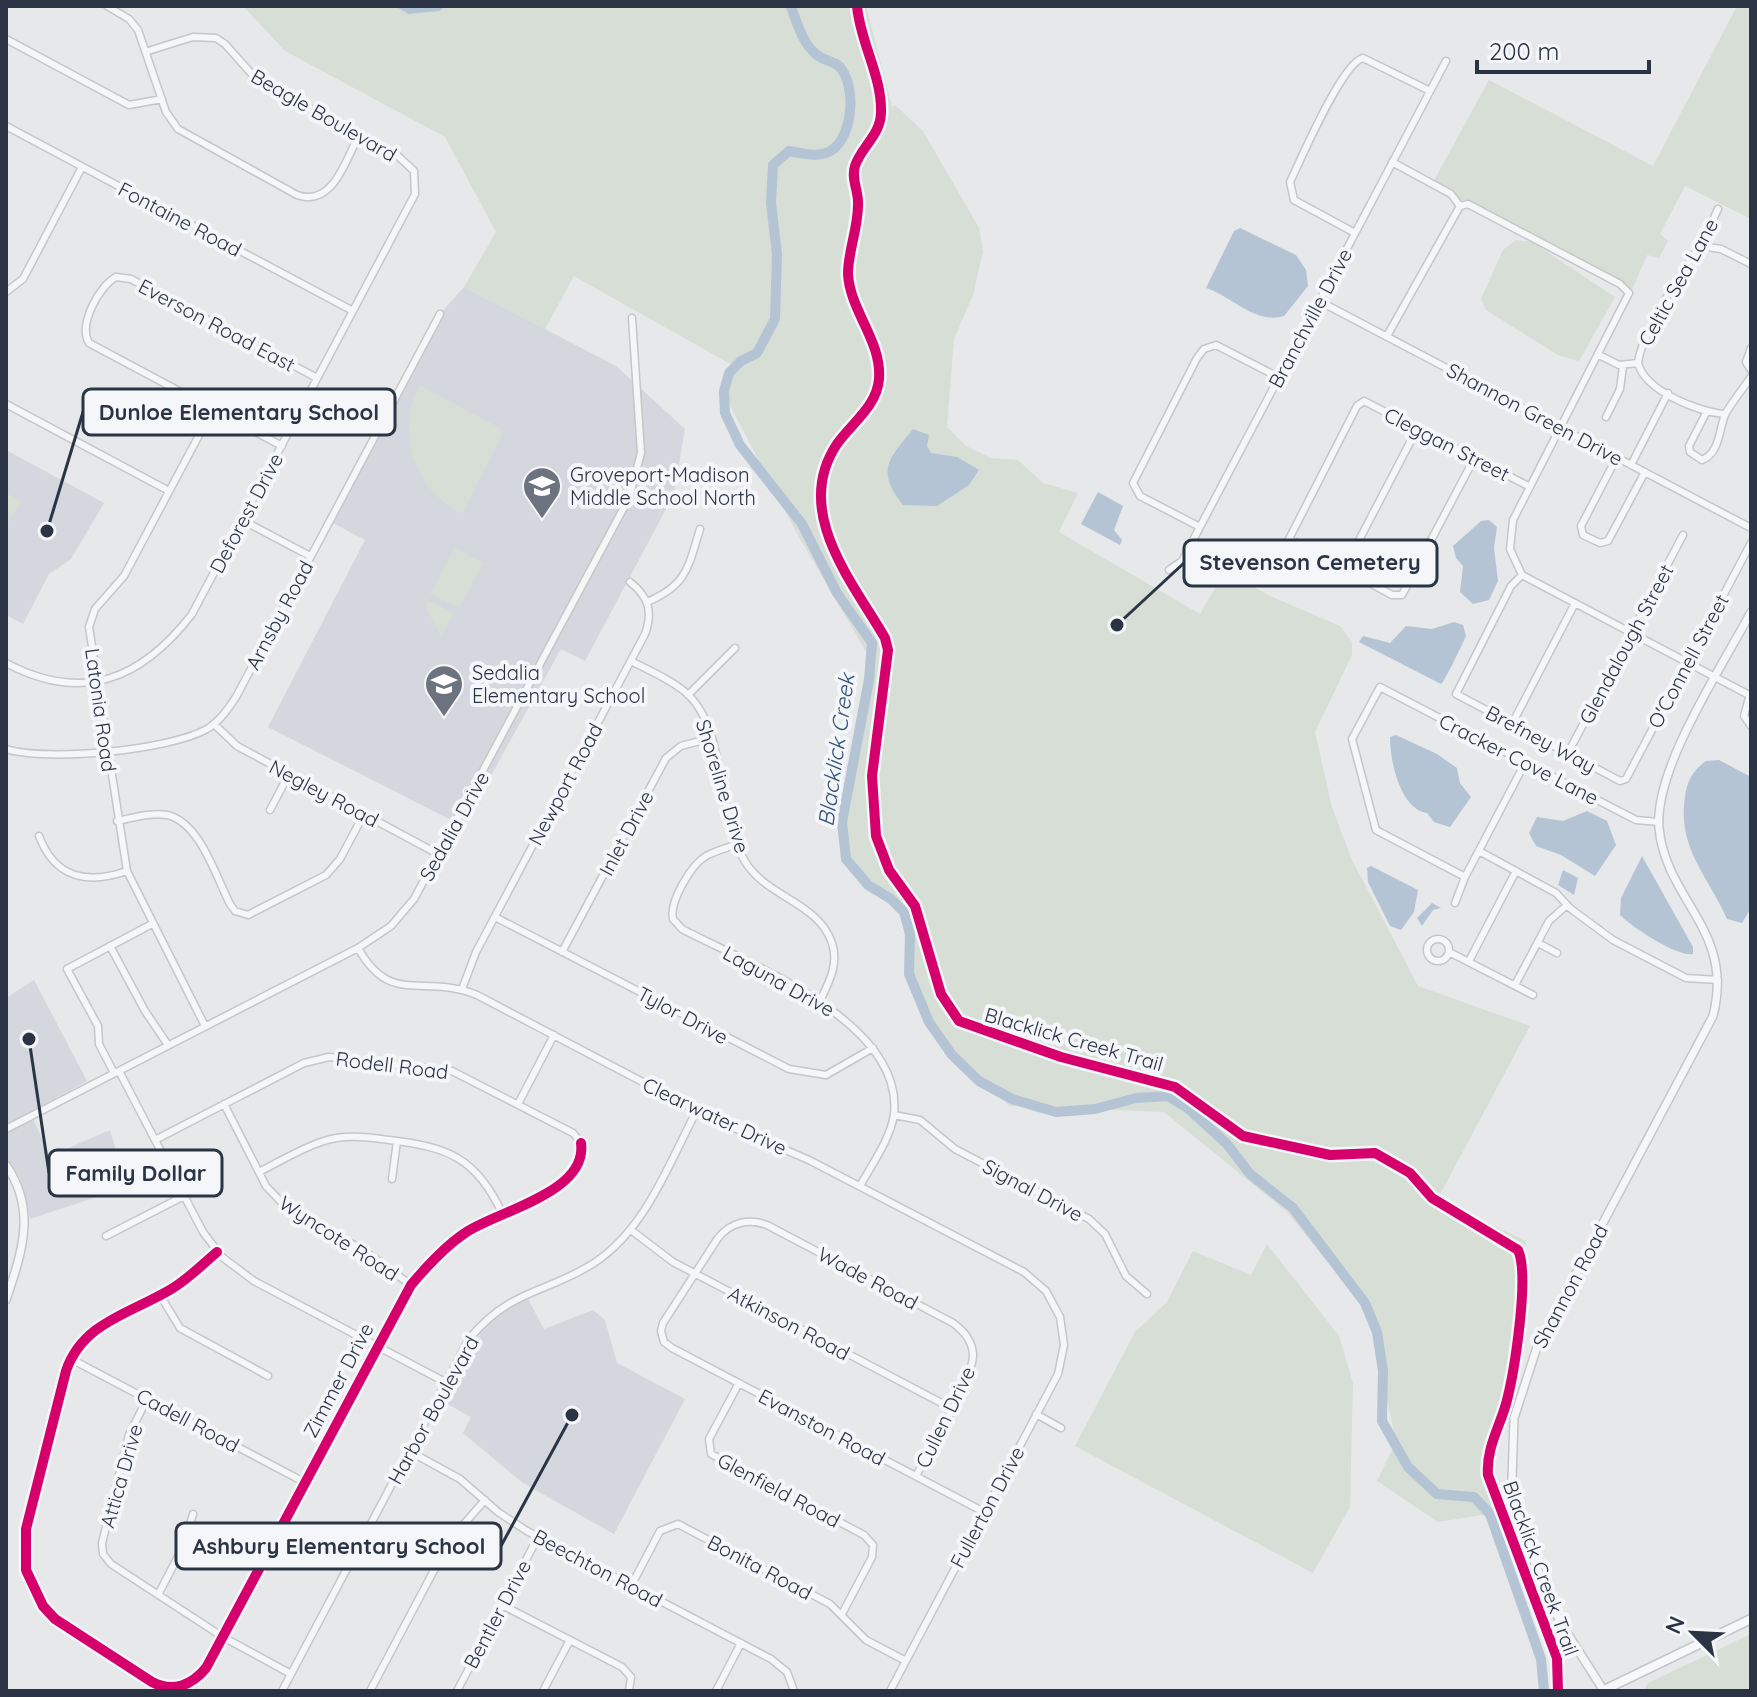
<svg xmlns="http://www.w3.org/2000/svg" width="1757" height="1697" font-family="Quicksand,sans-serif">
<rect width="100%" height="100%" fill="#e6e8ea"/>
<path fill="#d4d7dd" d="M464,287L616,366L685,429L674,494L585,661L561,649L463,826L268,727L365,540L329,521L440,314Z
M6,450L104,503L71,559L49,574L23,624L6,615Z
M34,980L87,1081L30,1112L50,1156L110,1130L127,1187L30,1219L20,1178L6,1157V998Z
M528,1299L544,1329L593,1310L605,1320L617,1363L685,1399L614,1534L523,1483L463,1433L471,1417L440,1400L481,1332L503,1311Z"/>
<path fill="#d6ded6" d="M243,6H395L408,14L440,11L445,6H866L892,107L895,105L923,131L979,228L983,252L973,295L954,339L947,427L966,446L991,458L1018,460L1043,483L1078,493L1059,532L1200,614L1225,571L1270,596L1340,626L1352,642V655L1315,732L1332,807L1351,858L1418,986L1530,1026L1437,1200L1526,1241L1507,1399L1491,1487L1494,1513L1438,1522L1377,1481L1396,1442L1369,1312L1286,1211L1164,1112L1010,1106L942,1041L906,970L904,912L846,859L840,809L868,655L795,530L721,388L732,365L574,276L545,329L464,287L496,232L445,137L285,51Z
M1737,6H1751V219L1685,186L1660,234L1668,241L1659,258L1647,255L1626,304L1623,287L1432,184L1489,80L1653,166Z
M1516,240L1532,242L1615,297L1579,361L1558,355L1486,310L1481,299L1503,250Z
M419,385L500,428L502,435L462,514C412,487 396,436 419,385Z
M6,493L21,501L6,526Z
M455,548L483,563L459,608L430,594Z
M427,600L454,613L441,636L426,608Z
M1267,1244L1339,1336L1353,1383L1350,1507L1313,1573L1075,1446L1135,1332L1167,1302L1193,1251L1251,1275Z
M1751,1634V1691H1644L1648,1683Z"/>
<path fill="#b4c4d5" d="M395,6H445L440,11L408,14Z
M1240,228L1296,255L1306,270L1308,286L1284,316C1255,325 1230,295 1206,288L1234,231Z
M913,429L929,435L927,446L931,453L957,457L979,470L969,485L937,506L903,505C874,469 891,457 913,429Z
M1098,492L1123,506L1114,530L1122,540L1120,545L1081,524Z
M1489,520L1497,527L1494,548L1498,581L1489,600L1473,604L1460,592L1463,566L1456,558L1453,546L1481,521Z
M1454,622L1463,625L1466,636C1462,645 1445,681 1441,684L1359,642L1363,636L1390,643L1406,626L1432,629Z
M1396,735L1437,754L1457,768L1460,783L1471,797L1450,827L1434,822L1427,813C1400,809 1390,761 1390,737Z
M1719,760L1751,777V908L1742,923L1727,919C1708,876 1677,848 1685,797C1687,781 1693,770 1706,761Z
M1587,811L1607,821L1616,845L1595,876L1561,855L1536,846L1529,833L1537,817L1563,821Z
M1642,856L1693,947V954C1677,957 1632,927 1620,915L1621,898Z
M1371,866L1418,890L1414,912L1401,930L1390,926L1368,882L1367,868Z
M1563,870L1578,878L1574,895L1558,885Z
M1432,903L1441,908L1433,910L1422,926L1417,918Z"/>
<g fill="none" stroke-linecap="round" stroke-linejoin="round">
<path stroke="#b4c4d5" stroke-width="10" d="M791,6C797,23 802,43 817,55C823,60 833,61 839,66C858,86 853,144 826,153C814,157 801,153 789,151L773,165L771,203L777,254L775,319L757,353L741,361L729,373L724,391L725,413L740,445L802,524L837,593L872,643L869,680L842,822L846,859L868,885L891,899L904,912L910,934L909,974L929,1022L952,1055L979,1081L1012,1099L1056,1112L1095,1109L1136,1098L1168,1096L1189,1109L1227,1144L1250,1174L1293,1208L1365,1303L1377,1332L1383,1371L1382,1421L1408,1467L1437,1494L1474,1497L1490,1514L1541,1659L1544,1691"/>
<g stroke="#c4c6c8" stroke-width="9">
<path id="minor" d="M107,6L129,19L138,30L166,112L178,129L297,195C333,208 346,159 359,135
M6,39L129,105L162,99
M6,126L353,311
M1392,162L1451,194L1460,206
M1460,206L1468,204L1620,284L1629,293L1513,520L1510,549L1522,575L1749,695
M1718,209C1712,221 1706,238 1699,248C1681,272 1641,335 1638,363C1645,391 1698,412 1725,414
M1355,233L1294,200L1290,182C1301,159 1342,63 1363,58L1430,91
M1701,246L1721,249L1751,264
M116,277C99,286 78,325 89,343L282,446
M116,277L131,279L317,378
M6,292L23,279L82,167
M1319,301L1751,528
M1387,336L1460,206
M1751,348L1746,362L1751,370
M1599,355L1619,365L1638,363
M6,404L169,491
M1707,411L1689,446L1690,452L1702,460C1720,453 1719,429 1725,415C1727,409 1745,386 1751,377
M1606,417L1620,389L1623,366
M1617,457L1581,526L1583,535L1600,543L1608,541L1645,472
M1474,459L1402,595H1392L1289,539L1357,406L1364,401L1530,487
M1631,465L1668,393
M242,520L310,556
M1200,527L1140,496L1133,483L1197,358L1204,349L1216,345L1278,377
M1344,569L1417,429
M1169,570L1182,561L1446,61
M1522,575L1511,586L1456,694L1620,781L1626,779L1751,543
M647,602C687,585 688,568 700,529
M631,661C648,670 668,678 684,691C716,717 718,771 727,809C732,828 736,849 748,866C771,898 819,904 832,943C839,964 829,982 820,1001
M6,663C83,704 142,679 192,614L415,194L414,171L398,156L257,80L225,44L216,38L193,37L148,51
M1750,694L1744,716L1751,726
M688,695L735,648
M214,724L237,746L438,854
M1512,724L1574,605
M6,749C47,762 170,750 207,729C220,721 228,709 236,697L440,314
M1568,753L1683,535
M270,810L289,774
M117,821C132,818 152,812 167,815C200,822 216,877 230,904L235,911L248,915L326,875L340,859L364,814
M39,836C55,878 86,885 127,871
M1479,851L1556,893L1571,909L1613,940L1686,978L1718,980
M1465,877L1376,830L1352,739L1380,687L1636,820L1659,822
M1455,903L1465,877L1525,763
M495,917L789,1069L826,1075L873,1048
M673,919L682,929C748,964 904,1021 894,1114C891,1138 872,1164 860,1186
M673,919C669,902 691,865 706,856C715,851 727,848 737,844
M1427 950a11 11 0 1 1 22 0a11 11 0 1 1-22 0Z
M1538,943L1557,953
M110,946L145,1011L168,1045
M358,948C391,1007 422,973 477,995L713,1119L809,1160L1024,1272L1046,1291L1060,1317L1064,1345L1058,1374L890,1691
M562,952L666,758L681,746L711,738
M1449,952L1533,995
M1469,961L1516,871
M1515,985L1549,921L1567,905
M462,989L476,952L645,634C653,612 649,597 630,582
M205,1026L127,871L89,627L95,609L124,576L213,409
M119,1071L203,1232L222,1257L254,1281L445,1382
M114,1073L99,1044L98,1026L67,969L152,924
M224,1104L266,1186L283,1204L366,1252L411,1285
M518,1104L554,1035
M894,1115L920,1120L955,1149L1089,1219L1105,1234L1126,1276L1147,1294
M6,1129L358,948L391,926L414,899L629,498L641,453L632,318
M155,1140L304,1063L329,1057L452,1071L573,1133L581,1143
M259,1172C279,1162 300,1149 321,1142C344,1134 366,1137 389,1140C447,1147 476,1157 502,1213
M392,1179L397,1141
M631,1230L673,1262L951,1408
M106,1236L184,1196
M217,1252C202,1265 189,1278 173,1288C133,1313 83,1321 66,1371L26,1529V1570L43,1606L55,1619L152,1682C173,1693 192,1685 206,1668L411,1285C427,1266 444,1247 465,1233C497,1211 588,1193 581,1143
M160,1295L180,1328L268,1376
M71,1359L304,1482
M739,1383L709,1439L711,1454L864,1535L873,1545
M1036,1414L1061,1428
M409,1451L460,1479L498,1512L527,1531L771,1659L787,1672L794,1691
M916,1476C929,1450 974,1379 973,1354C972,1340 964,1331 953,1323L767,1225C749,1218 731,1222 718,1238L663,1323L661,1331L664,1342L672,1348L984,1512
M103,1554L111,1564L223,1637L291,1674
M103,1554L102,1543L129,1435L147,1399
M631,1586L660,1531L678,1524L830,1604L866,1640L906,1661
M158,1595L184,1545L193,1514
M502,1605L622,1667L631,1677
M842,1614L872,1557L873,1545
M282,1691L469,1339C511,1288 546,1294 594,1263C646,1229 669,1163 697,1110
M370,1691L450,1540L485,1500
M457,1691L538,1537
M543,1691L570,1640
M629,1691L631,1677
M716,1691L741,1643"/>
</g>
<g stroke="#c4c6c8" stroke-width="10">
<path id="tertiary" d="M6,1165C37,1210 22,1252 6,1300
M1604,1691L1560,1622L1523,1534L1512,1479L1514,1418L1537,1347L1713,1016C1735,930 1666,901 1659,828C1654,768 1722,667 1751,612"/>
</g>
<g stroke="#c4c6c8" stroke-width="11">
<path id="secondary" d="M1602,1691L1751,1619"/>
</g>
<use href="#minor" stroke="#f5f6f7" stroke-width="6"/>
<use href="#tertiary" stroke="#f5f6f7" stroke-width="7"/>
<use href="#secondary" stroke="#f8f8f8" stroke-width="8"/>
<g stroke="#f4f6f9" stroke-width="15">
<path id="cycleway" d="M857,6C860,42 882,76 881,112C881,135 861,147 855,166C851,178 858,190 858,202C859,226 848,250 848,274C850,311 882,341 879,379C877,406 852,423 837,444C792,511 852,581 885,638L888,650L872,776L876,836L889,870L915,906L941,994L959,1021L1061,1057L1175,1087L1243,1136L1330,1155L1375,1153L1410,1173L1432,1198L1518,1250C1530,1276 1514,1374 1506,1404C1499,1428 1486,1449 1488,1475L1557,1658L1558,1691
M217,1252C202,1265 189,1278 173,1288C133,1313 83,1321 66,1371L26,1529V1570L43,1606L55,1619L152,1682C173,1693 192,1685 206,1668L411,1285C427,1266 444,1247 465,1233C497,1211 588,1193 581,1143"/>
</g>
<use href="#cycleway" stroke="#d6006c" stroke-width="10"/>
</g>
<defs>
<g id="school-pin" transform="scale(2)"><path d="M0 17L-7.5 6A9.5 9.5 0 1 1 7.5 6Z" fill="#6c737f" stroke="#f4f6f9"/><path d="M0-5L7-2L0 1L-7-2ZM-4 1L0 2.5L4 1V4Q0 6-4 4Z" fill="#fff"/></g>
</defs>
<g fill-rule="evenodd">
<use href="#school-pin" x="542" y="486"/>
<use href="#school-pin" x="444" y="684"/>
</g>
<g text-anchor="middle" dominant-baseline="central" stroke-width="8" stroke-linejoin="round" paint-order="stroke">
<g font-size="20" fill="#2b3445" stroke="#f4f6f9">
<text transform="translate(324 115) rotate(30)">Beagle Boulevard</text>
<text transform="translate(180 219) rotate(28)">Fontaine Road</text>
<text transform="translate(1678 282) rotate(-61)">Celtic Sea Lane</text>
<text transform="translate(1310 318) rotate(-62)">Branchville Drive</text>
<text transform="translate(217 325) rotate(28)">Everson Road East</text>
<text transform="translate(1535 414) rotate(28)">Shannon Green Drive</text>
<text transform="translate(1447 444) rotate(27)">Cleggan Street</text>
<text transform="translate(246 513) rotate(-62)">Deforest Drive</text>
<text transform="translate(279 615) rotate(-62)">Arnsby Road</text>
<text transform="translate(1626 644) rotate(-62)">Glendalough Street</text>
<text transform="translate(1688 661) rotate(-62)">O'Connell Street</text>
<text transform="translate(101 710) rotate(82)">Latonia Road</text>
<text transform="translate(1541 739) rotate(28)">Brefney Way</text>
<text transform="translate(1519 759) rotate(27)">Cracker Cove Lane</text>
<text transform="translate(565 784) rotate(-62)">Newport Road</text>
<text transform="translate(723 786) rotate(73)">Shoreline Drive</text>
<text transform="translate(324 793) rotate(28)">Negley Road</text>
<text transform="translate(454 826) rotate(-61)">Sedalia Drive</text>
<text transform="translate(626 833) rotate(-62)">Inlet Drive</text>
<text transform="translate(779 981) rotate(29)">Laguna Drive</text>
<text transform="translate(683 1015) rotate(28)">Tylor Drive</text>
<text transform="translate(1074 1039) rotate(16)">Blacklick Creek Trail</text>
<text transform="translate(392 1065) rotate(7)">Rodell Road</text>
<text transform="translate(715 1116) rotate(25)">Clearwater Drive</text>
<text transform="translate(1033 1190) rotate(28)">Signal Drive</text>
<text transform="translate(339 1238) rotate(33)">Wyncote Road</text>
<text transform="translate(868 1278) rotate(28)">Wade Road</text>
<text transform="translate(1570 1286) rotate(-62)">Shannon Road</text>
<text transform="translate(789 1323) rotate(28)">Atkinson Road</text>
<text transform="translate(338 1380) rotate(-62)">Zimmer Drive</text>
<text transform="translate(433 1410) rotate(-61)">Harbor Boulevard</text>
<text transform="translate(945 1417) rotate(-64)">Cullen Drive</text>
<text transform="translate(188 1420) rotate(28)">Cadell Road</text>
<text transform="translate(822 1427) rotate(28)">Evanston Road</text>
<text transform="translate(121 1476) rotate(-74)">Attica Drive</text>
<text transform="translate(779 1490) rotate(28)">Glenfield Road</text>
<text transform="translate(987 1507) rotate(-62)">Fullerton Drive</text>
<text transform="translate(760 1567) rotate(28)">Bonita Road</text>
<text transform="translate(598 1568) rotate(28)">Beechton Road</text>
<text transform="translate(1541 1568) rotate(70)">Blacklick Creek Trail</text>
<text transform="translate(497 1614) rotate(-62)">Bentler Drive</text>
</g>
<g font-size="20" fill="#2b3445" stroke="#f4f6f9" text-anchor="start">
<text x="570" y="474">Groveport-Madison<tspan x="570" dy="23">Middle School North</tspan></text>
<text x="472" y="672">Sedalia<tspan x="472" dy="23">Elementary School</tspan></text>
</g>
<g font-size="22" font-style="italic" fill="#34527a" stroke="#f4f6f9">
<text transform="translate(836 750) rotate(-82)">Blacklick Creek</text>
</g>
</g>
<path fill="none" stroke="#2b3445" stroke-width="3" d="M47 531L83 412M1117 625L1184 563M29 1039L49 1173M572 1415L501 1546"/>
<g fill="#2b3445" stroke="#f4f6f9" stroke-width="3">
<circle cx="47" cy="531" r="8"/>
<circle cx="1117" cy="625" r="8"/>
<circle cx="29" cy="1039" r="8"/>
<circle cx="572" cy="1415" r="8"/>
</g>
<g fill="#f4f6f9" stroke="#2b3445" stroke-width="3">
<rect x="83" y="389" width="312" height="46" rx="8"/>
<rect x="1184" y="540" width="253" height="46" rx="8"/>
<rect x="49" y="1150" width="173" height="46" rx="8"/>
<rect x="176" y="1523" width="325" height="46" rx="8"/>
</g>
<g font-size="22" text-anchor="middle" font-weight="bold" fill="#2b3445">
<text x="239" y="420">Dunloe Elementary School</text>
<text x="1310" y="570">Stevenson Cemetery</text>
<text x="136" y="1181">Family Dollar</text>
<text x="339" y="1554">Ashbury Elementary School</text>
</g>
<rect width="1757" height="1697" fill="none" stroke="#2b3445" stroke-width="16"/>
<g transform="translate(1693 1633) rotate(294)" stroke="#f4f6f9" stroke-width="6" paint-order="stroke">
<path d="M0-6L14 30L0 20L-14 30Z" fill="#2b3445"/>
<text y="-12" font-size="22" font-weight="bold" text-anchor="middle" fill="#2b3445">N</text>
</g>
<path d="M1477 60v12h172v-12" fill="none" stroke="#2b3445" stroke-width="4"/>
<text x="1489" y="60" font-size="24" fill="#2b3445" stroke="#f4f6f9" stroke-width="6" paint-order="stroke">200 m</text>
</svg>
